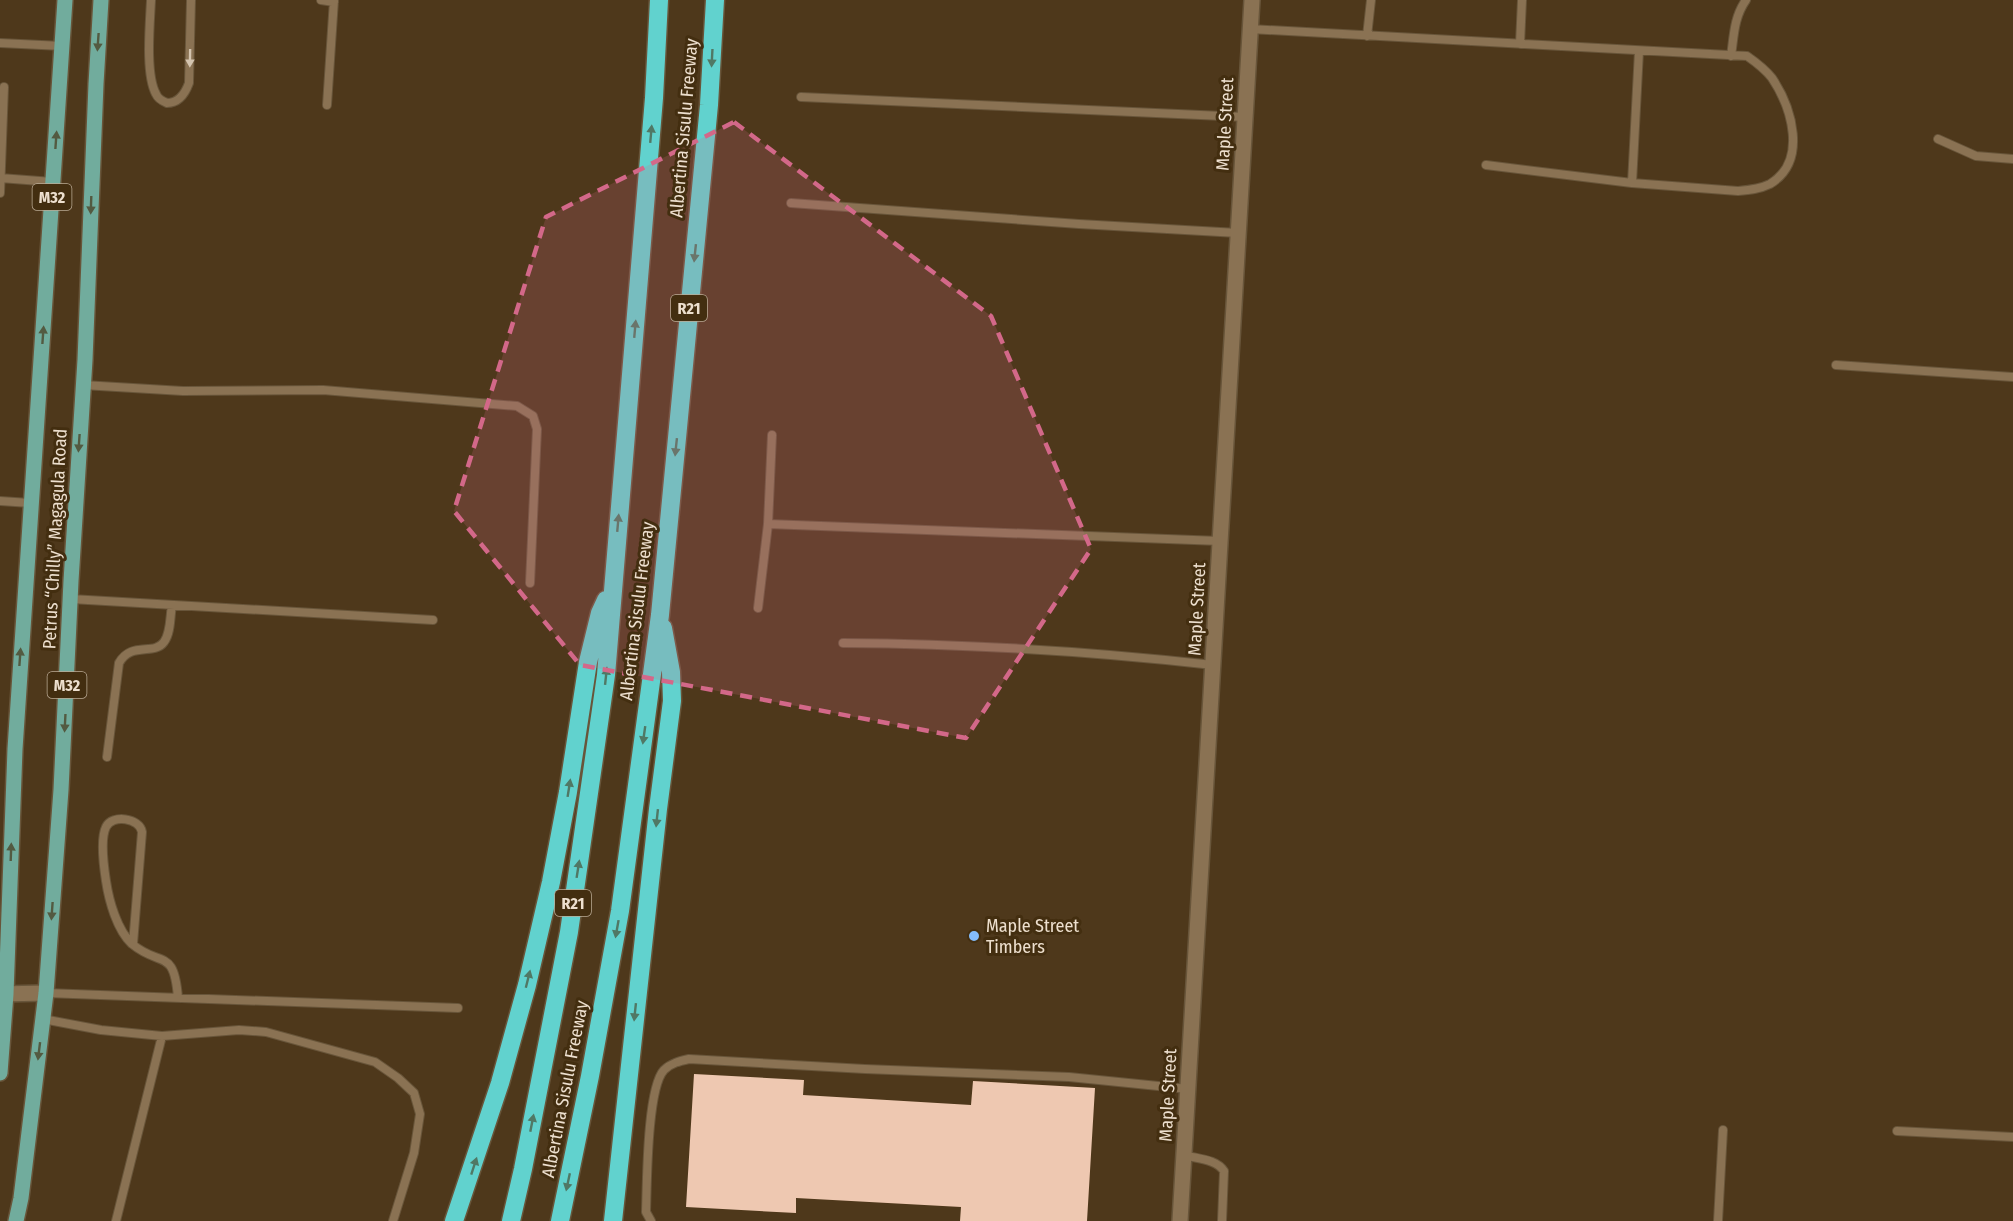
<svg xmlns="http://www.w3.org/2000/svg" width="2013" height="1221" font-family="'Fira Sans Condensed',sans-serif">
<rect width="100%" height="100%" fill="#4e381b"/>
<path fill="#eec8b1" d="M694,1074L804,1080L803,1095L971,1105L973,1081L1095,1088L1087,1221H960L961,1207L796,1198V1213L686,1207Z"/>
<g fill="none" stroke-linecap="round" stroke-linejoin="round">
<g stroke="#68553a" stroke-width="10">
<path id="service" d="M151,0C150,23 145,74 156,94C158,99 162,101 167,103C179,103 185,94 189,83L191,0
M321,0L334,2
M1250,29L1747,56C1757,63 1765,69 1772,78C1792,108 1808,161 1770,184C1760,189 1749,190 1738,191L1632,183L1486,165
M1367,36L1371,0
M0,43L62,46
M1520,44L1522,0
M1731,56C1734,35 1734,17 1746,0
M801,97L1245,117
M327,105L334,0
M1938,139L1976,156L2013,159
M0,178L53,182
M1632,183L1639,51
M0,193L4,87
M791,203L1079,224L1238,233
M1836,365L2013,377
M83,385L183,391L323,390L517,406L533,416L537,429L530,583
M0,501L30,503
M768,524L1220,541
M71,599L433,620
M758,608L768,524L772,435
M843,643C967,644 1090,651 1213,665
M107,757L119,663C131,641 154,656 164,642C171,633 170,616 172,605
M133,944L142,832C140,818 112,814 106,827C100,839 104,868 106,881C109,901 117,930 132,944C161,968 174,947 178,998
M46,993L458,1008
M43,1019L101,1030L162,1036L239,1030L266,1032L375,1062L398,1078L414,1093L420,1114L414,1153L393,1221
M1897,1131L2013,1137
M1184,1155C1198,1159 1216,1159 1224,1171L1222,1221
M116,1221L162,1036
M651,1221L646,1212C647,1184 647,1088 664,1070C671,1063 680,1061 689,1059L865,1069L1069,1077L1188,1089
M1718,1221L1723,1130"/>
</g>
<g stroke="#68553a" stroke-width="18">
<path id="minor" d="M0,994L46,993
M1180,1221L1252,0"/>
</g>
<g stroke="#68553a" stroke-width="18">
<path id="primary" d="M0,1073L6,994L15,749L65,0
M16,1221L21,1198L46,993L61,790L71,581L85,360L96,84L101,0"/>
</g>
<g stroke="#68553a" stroke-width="21">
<path id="motorway" d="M454,1221L500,1083L527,985L551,882L568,792L588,662L600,613L606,600
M511,1221L523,1169L569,932L606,675L654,98L659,0
M560,1221L590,1076L620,911L660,615L709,105L715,0
M613,1221L658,809L672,701L671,672L663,628"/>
</g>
<use href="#service" stroke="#8a7253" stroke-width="8"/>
<use href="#minor" stroke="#8a7253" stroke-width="15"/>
<use href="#primary" stroke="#71ac9d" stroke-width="15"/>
<use href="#motorway" stroke="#61d2ce" stroke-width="18"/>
</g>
<defs><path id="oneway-solid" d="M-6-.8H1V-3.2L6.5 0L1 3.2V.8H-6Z" transform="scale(1.5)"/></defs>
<g fill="#535a41">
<use href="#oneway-solid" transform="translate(98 42) rotate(94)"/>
<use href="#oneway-solid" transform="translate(56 140) rotate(-86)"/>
<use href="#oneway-solid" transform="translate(91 205) rotate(92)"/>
<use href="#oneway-solid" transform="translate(43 335) rotate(-86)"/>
<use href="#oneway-solid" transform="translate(79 443) rotate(94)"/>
<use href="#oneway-solid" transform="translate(20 657) rotate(-86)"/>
<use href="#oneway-solid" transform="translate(65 723) rotate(93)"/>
<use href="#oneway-solid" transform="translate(11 852) rotate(-88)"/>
<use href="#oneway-solid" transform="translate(52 911) rotate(94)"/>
<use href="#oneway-solid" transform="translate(39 1051) rotate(97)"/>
</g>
<use fill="#d4c4af" href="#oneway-solid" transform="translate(190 58) rotate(91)"/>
<g fill="#507865">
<use href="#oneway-solid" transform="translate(712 58) rotate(93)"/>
<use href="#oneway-solid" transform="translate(651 134) rotate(-85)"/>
<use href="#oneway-solid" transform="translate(695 253) rotate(96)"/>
<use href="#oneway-solid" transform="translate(635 329) rotate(-85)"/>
<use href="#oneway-solid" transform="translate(676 447) rotate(96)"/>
<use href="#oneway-solid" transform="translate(618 523) rotate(-85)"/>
<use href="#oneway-solid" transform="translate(606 676) rotate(-84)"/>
<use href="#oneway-solid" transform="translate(644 735) rotate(98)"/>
<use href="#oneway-solid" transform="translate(569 788) rotate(-81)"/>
<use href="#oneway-solid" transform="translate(657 818) rotate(96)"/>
<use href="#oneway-solid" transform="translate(578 869) rotate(-81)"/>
<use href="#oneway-solid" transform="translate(617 929) rotate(100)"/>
<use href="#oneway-solid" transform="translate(528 979) rotate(-76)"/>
<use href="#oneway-solid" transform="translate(635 1012) rotate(96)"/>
<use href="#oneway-solid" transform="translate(532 1123) rotate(-79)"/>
<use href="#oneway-solid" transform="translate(474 1166) rotate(-72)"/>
<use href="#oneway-solid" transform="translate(568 1182) rotate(102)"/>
</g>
<path fill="#d36889" fill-opacity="0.2" stroke="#d36889" stroke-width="4.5" stroke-dasharray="12 8" stroke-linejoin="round" d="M734,122L991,316L1091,549L966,738L580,665L454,511L546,217Z"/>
<circle fill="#84bcfb" stroke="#432e10" stroke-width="2" cx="974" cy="936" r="6"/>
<g text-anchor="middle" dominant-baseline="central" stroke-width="6" stroke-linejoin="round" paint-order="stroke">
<g fill="#432e10" stroke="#baaa95" stroke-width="1.5">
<rect x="32.5" y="184" width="39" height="26" rx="4.5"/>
<rect x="671" y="295" width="36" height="26" rx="4.5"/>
<rect x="47.5" y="672" width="39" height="26" rx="4.5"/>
<rect x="555" y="890" width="36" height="26" rx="4.5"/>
</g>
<g font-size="16" font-weight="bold" fill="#eddfce">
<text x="52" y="197">M32</text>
<text x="689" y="308">R21</text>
<text x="67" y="685">M32</text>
<text x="573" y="903">R21</text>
</g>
<g font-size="18" fill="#eddfce" stroke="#432e10">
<text transform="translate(1225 124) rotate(-87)">Maple Street</text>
<text transform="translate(684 128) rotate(-85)">Albertina Sisulu Freeway</text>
<text transform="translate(55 539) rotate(-87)">Petrus “Chilly” Magagula Road</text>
<text transform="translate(1197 609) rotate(-87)">Maple Street</text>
<text transform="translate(637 611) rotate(-83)">Albertina Sisulu Freeway</text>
<text transform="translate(565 1089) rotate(-79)">Albertina Sisulu Freeway</text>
<text transform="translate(1168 1095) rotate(-87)">Maple Street</text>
</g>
<g font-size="18" fill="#eddfce" stroke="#432e10" text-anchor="start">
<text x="986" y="926">Maple Street<tspan x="986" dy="21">Timbers</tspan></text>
</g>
</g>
</svg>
